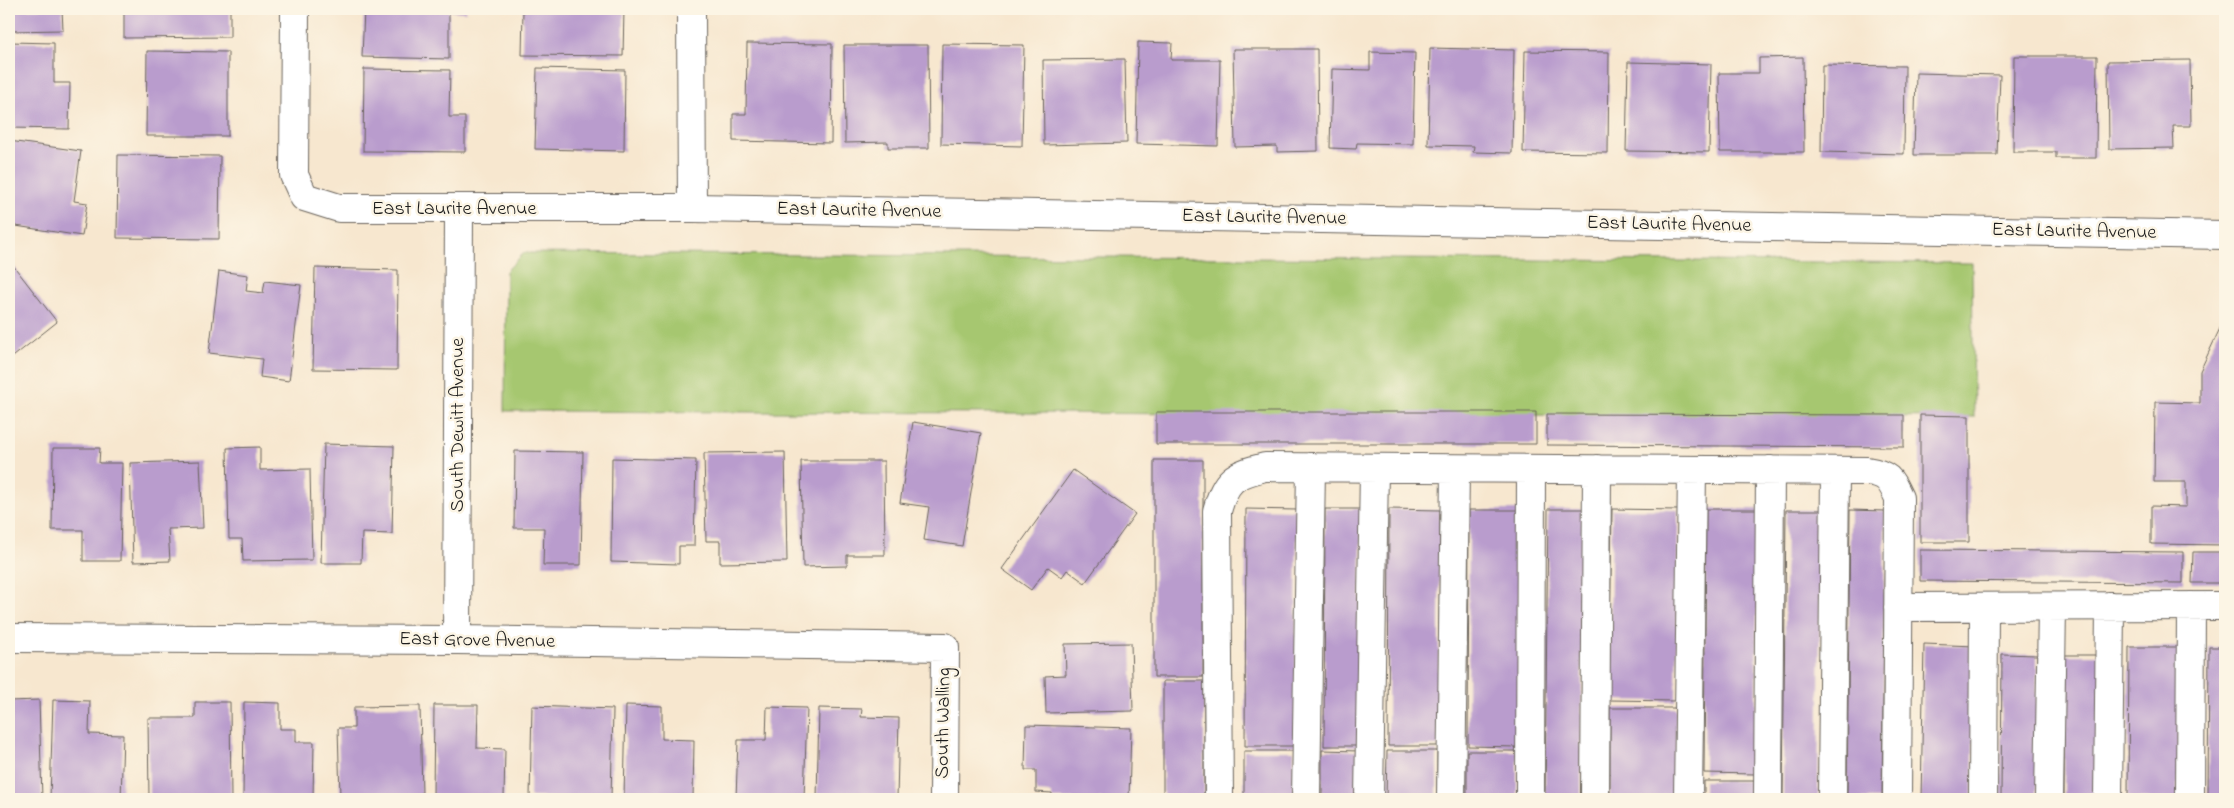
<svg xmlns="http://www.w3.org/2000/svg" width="2234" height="808" font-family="'Indie Flower',sans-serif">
<rect width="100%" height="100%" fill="#fcf5e5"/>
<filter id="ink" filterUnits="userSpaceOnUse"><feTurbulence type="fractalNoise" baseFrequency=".02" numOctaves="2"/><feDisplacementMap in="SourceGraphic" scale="10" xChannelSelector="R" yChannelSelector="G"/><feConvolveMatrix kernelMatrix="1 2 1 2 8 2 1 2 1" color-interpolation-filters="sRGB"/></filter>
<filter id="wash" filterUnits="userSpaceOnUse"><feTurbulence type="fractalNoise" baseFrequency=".0096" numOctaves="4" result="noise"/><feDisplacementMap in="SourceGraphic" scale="20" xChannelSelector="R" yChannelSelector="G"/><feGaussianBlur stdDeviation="1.12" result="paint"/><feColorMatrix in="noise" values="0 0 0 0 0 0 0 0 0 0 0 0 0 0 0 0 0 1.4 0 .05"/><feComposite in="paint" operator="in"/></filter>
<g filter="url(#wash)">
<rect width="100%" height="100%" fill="#f7e7cf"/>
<path fill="#a6c770" stroke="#617246" d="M524,253L1972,263L1974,417L505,411L506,271Z"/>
<g id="blocks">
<path fill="#b99ccd" d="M9,9H62L63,30L9,31Z
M124,9H230V37L124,38Z
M364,9H466V12L449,11V59L362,57Z
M523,9H624L623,56L522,55Z
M9,42L54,43V83H70L69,129L9,128Z
M1138,42L1172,43L1171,60H1220L1218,146L1136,144Z
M747,43L832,44L831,143L733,141V114H746Z
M942,44L1024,45L1022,146L941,144Z
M844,45H928L929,148H888V142L845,143Z
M1430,48L1514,50L1512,153L1473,152L1474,146L1428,145Z
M1233,49H1317L1318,151L1277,152V146L1235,147Z
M147,51L228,52V136H146Z
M1525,51L1609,52L1608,153L1523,152Z
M1370,52L1415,53L1413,144L1357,143L1356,149L1330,148L1332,69L1370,70Z
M2014,56H2097L2096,158H2056V152H2013Z
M1803,57L1804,152H1720L1719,73H1759V58Z
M1125,59L1127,143L1044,145L1043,60Z
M2190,60L2191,126H2173L2174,148L2109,149L2108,61Z
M1628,62L1711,64L1709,152L1626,151Z
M1822,65L1905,66L1904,154L1821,152Z
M537,68L625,70L624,151L535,149Z
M364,69L450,70L449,117H465V152L363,151Z
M1916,73L2000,75L1997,155H1914Z
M9,141L81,151L74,201L87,203L82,236L9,225Z
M118,155L220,156L219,239L117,238Z
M9,260L57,322L9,360Z
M315,268L398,270L397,370L313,369Z
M219,271L248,275L246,291L263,293L265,281L301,285L289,381L260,377L262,359L209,353Z
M2223,322L2225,324V545L2151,544V506L2186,507V482H2154L2155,402L2200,403V371Z
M1156,412H1536V444H1156Z
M1547,414L1904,415V447L1547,445Z
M1920,415L1969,416V542H1920Z
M913,422L981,433L962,546L924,540L929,507L900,503Z
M324,444L394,446L392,534L362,533L361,563H321Z
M260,447V470L310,469L312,560L243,561L242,539H229L227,448Z
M53,448H100L99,463H122L120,561H83V530H52Z
M515,451L583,452L581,565H543L544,528H514Z
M785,452L787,562L720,563V541H706L704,453Z
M612,458L696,460L694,546H679V564L611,562Z
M1154,460H1203V677H1154Z
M200,461L203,528L168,529L170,561L133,562L130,463Z
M801,461H884L885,555H847V566L803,567Z
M1073,470L1135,514L1085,583L1067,570L1062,577L1048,567L1031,590L1002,569Z
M1246,509L1297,510L1295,746H1245Z
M1325,509H1361L1360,746H1324Z
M1389,509L1440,510L1438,746H1388Z
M1548,509H1583L1581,799H1545Z
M1612,509L1678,510L1676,701L1609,700Z
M1706,509H1758L1755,774L1704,773Z
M1469,510H1520L1518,747L1468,746Z
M1786,510H1821L1818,799H1783Z
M1850,510L1885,511L1882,799H1847Z
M1920,550L2183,552V583L1920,581Z
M2193,552H2225V583H2192Z
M1131,643L1133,711L1046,713L1045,676L1066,675L1065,644Z
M1924,644L1975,646L1972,799H1921Z
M2129,647H2180L2178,799H2128Z
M2209,647H2225V799H2208Z
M2002,654L2037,655L2036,799H2001Z
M2065,655H2101L2100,799H2064Z
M1163,681H1204V799H1163Z
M39,700L42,799H9V701Z
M53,700L90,701L89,734L123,735L121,799H50Z
M195,702H230L231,799H149L148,718H195Z
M244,702L280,703V729H296V742H314L313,799H243Z
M434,705H478L477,748L505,749L504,799H433Z
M626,705L662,706V739L694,740L693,799H624Z
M420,706L422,795L340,797L338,728H354V707Z
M532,706L613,709L611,799L530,797Z
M767,707L807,708L804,799H736L738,740H766Z
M819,708L862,709L861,717L899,718L897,799H817Z
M1610,708H1676V799H1610Z
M1026,725L1131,728L1129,799H1052V793L1036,792V770H1025Z
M1322,750L1359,751L1358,799H1322Z
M1244,751H1294V799H1244Z
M1387,751H1437V799H1386Z
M1467,751H1517V799H1467Z
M1704,781H1756V799H1704Z"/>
</g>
</g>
<g filter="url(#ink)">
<use href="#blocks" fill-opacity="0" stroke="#69635b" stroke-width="1"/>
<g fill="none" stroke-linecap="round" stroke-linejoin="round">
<g stroke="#69635b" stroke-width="30">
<path id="minor" d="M295,9L294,175L304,197L339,208H692L2225,235
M691,9L692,208
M1898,607L2225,606
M9,638L457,640L945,647L944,799
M457,640L459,210
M1219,799L1217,511C1226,479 1233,475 1265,467L1867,471C1888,474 1890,479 1899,498L1897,799
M1306,799L1311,467
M1369,799L1374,468
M1451,799L1455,469
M1530,799L1531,469
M1595,799L1597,469
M1688,799L1692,470
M1768,799L1770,470
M1832,799L1835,472
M1983,799L1984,607
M2049,799L2052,607
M2108,799L2110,606
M2190,799L2191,606"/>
</g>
<use href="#minor" stroke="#fff" stroke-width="28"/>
</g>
</g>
<g text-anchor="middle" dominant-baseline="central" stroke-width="5" stroke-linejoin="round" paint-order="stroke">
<g font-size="20" fill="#1c1c1c" stroke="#fcf5e5">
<text x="454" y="209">East Laurite Avenue</text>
<text transform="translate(859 211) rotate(1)">East Laurite Avenue</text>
<text transform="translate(1264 218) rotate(1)">East Laurite Avenue</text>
<text transform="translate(1669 225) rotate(1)">East Laurite Avenue</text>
<text transform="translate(2074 232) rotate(1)">East Laurite Avenue</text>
<text transform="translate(458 425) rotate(-90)">South Dewitt Avenue</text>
<text transform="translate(477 641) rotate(1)">East Grove Avenue</text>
<text transform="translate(944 723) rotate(-89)">South Walling</text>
</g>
</g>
<rect width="2234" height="808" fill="none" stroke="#fcf5e5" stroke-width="30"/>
</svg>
